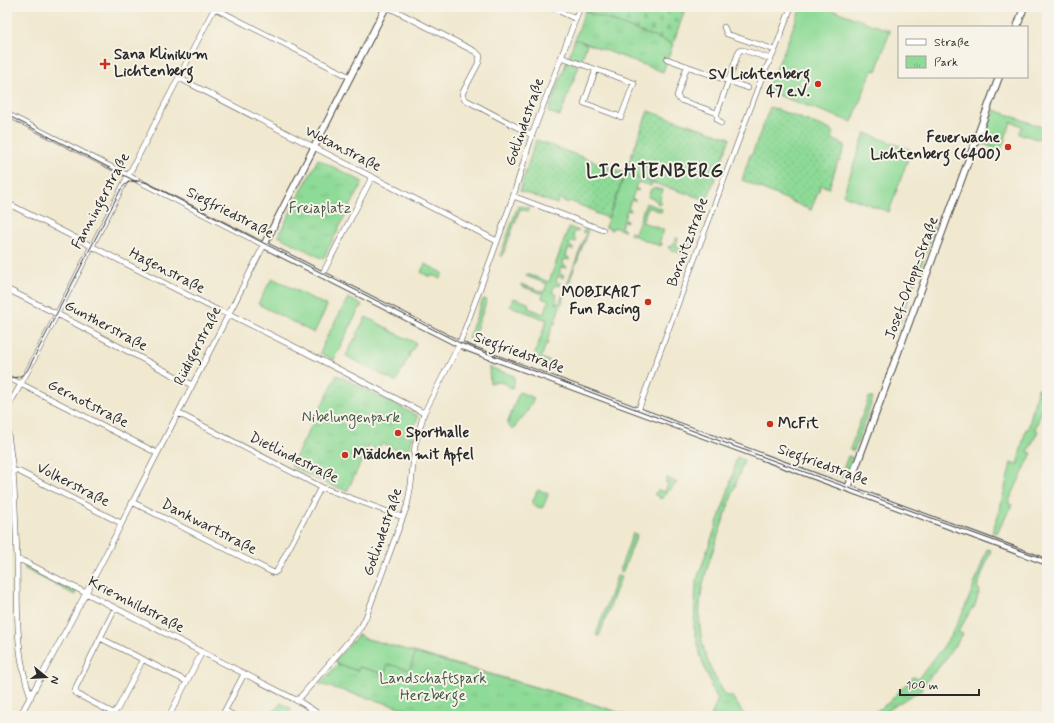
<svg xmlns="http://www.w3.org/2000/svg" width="1054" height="723" font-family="Mynerve,sans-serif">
<defs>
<pattern id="cemetery-stones" width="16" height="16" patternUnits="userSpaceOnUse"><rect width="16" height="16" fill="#8eda97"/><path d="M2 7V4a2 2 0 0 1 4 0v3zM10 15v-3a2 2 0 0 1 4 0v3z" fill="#7bbb82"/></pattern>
<pattern id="park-tufts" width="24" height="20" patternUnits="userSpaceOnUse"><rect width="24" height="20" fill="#8eda97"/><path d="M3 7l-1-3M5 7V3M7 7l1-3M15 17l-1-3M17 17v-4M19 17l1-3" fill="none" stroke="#7bbb82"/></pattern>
<pattern id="garden-dots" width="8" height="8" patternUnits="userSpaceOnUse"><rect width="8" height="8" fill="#8eda97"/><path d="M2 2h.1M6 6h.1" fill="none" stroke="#7bbb82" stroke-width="1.8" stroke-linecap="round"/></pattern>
</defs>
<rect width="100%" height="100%" fill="#f7f3e8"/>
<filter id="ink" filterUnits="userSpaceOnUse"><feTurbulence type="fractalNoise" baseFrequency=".025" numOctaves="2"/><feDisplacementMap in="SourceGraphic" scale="8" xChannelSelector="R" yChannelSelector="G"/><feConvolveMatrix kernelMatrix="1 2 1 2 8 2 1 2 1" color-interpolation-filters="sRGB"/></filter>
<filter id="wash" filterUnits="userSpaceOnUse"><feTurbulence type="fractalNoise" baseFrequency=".012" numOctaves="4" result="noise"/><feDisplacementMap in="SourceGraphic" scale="16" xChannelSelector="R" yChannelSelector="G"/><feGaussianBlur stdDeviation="0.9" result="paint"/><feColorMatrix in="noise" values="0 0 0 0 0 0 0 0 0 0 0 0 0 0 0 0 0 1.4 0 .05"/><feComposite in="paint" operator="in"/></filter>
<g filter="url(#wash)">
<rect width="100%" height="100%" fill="#f0e8cf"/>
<path fill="#8eda97" stroke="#5c8261" d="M801,7H805L812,9L813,7H825L890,31L876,71L872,70L852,122L766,91L784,51Z
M575,39L587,44L581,61L569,56Z
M567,61L579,66L560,116L548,112Z
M995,110L1047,129V138L1044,137L1036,139L1025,135L1024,136L1019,134L1022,126L1011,122L999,155L993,153L994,148L982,143Z
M865,133L911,150L889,212L843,195Z
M625,174L652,183L651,186L638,182L635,188L639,190L638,191L635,190L632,198L635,200V201L631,200L628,208L631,210V211L627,210L624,219L627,221V222L623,221L621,228L625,230L624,231L614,227L612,230L605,227Z
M646,203L662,209L661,212L648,207L642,222L664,230L659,243L663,244L660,246L630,234L629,233L630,232L635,233Z
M518,206L522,207V206L529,208L528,211L520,209L502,257L500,256Z
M569,227L579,231L578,232L575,231L573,237L577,240L576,242L571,241L569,246L573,248V250L568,249L566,256L569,258V260L564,259L563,264L566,266L567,268L562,267L559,273L564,276L563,278L558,276L556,281L561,284L560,286L555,285L552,292L557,295L556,297L557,298L555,304L560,302L587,232L582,233L585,229L588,230L585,239H586L585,242H584L578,259V260L577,263H576L570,280H571L570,283H569L562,300L563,301L562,303H561L555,321L556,322L555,324H553L547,342H548L547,345L546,344L541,358L552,362L546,368L531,362L529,360L530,359H533L547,320L510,306L513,298L528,303L529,306L528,308L544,314L549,301L542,298L543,294L521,286V284L544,292L547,284L526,276L527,274L549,282Z
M932,227L935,228L900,323L895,322L894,319L898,307L903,308Z
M692,235L694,236L686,255L669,249L668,246L672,247L676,238H678L676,246L686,250Z
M272,278L327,306L314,333L258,304Z
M348,298L362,305L360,309L359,308L354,319H353L351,324H352L346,334V335L343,341L342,340L340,345L341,346L338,352L337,351L334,360L320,353L324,345L323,344Z
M483,299L487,300L473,338L493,346V347L495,348V349L468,339Z
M366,317L389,329V330L416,343L411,353L410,352L409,355L410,356L407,361H406L405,364V365L403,370L402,369L396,382L346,356L355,338L356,339L358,336L356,335Z
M1047,365V400L1042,410L1035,429L1038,431L1028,452L1032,453L1008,503L1012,505L997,533L992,532L999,513L1011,463L1017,465L1026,429H1028L1038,388L1042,389Z
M489,367L514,376V383L512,389H511C506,382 499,381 490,383Z
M519,392L534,398L527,412L513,429C509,427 507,426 508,422Z
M869,397L873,398L854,451L850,449Z
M848,456L852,457L845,478L807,464L808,463L841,475Z
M667,478L677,483L662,498H659L657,496L654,494L658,490L665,492L668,483L665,482Z
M539,490L547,493L548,495L543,507L541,508L533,505L532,503L537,491Z
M633,533L637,535L622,573L619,572Z
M25,566L76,592L75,595L25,569Z
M617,576L621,577L599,636L596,635Z
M359,634L363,638L379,642L577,699L630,716L385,674L359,667L358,671L338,664L335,661Z"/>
<path fill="url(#cemetery-stones)" stroke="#5c8261" d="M587,7H686L673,44L585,11Z"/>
<path fill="url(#park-tufts)" stroke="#5c8261" d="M585,11L673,44L663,72L575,39Z
M318,159L363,182L323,259L278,236Z
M654,188L663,190L660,199L661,202L660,204L657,203L656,200L648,197L651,189Z
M425,264L443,273L440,279L435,276H428L421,272Z
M337,375L418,416L412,435L408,456L382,443L378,450L369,446L347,491L325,483L291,466Z
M737,457L744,460L708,565C693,615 697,653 727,697L731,695L745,716H711L718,699L710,686L712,684L706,672L701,657L694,627L696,582L726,498L735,467H734Z
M987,549L991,550L977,588L980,590L974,608H972L958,632L963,634L940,666L921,687L922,690L912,695L878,716H869L888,703L913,677L918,678C932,662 946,645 956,626C969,601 978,575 987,549Z
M415,653L577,699L630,716H430L320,684L338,664L357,671L359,667L385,674L388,664L410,670Z
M281,703L292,709L286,716H269Z"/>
<path fill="url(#garden-dots)" stroke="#5c8261" d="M770,107L824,127L834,132L832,139L845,145L840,161H838L829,188L821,185L811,210L742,180L750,155L752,154Z
M648,111L730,138L707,200L625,174L608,218L595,213V211L569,201L568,203L559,199L557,204L520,191L524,177L536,140L625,173Z"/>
</g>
<g filter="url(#ink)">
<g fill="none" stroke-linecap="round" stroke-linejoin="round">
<g stroke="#494744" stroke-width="6">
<path id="minor" d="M386,7L396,11L476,52L480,56L479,62L462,94L464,99L532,135
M551,7L576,19
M214,8L350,77
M724,27L727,34L775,50
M561,57L634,83L621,117L584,103L596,69
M667,59L748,88
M687,66L677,96L680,100L717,113
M179,78L497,241
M7,114L264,245L86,593L20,716
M721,123L717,119V113L739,51L740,50H743L771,59
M513,196L603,230
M7,203L219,311L229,314L305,352L424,413
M322,275L372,177
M7,289L63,317L192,385
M7,377L157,453
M7,406L9,405L21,384L215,7
M638,411L762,77L775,50L791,7
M178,413L321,487L402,517
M7,426C9,441 11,456 13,471C15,500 16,529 17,559C18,605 14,652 31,697
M13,471H18L121,523
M132,502L274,573L277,571L321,487
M17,560L23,561L302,703L322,716
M100,638L186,681
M297,701L361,627L366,617L407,506L411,485L415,445L424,413L459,345L492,256L512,200L532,135L580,7
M225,711L235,716
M113,713L75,693L76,687L115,608
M112,715L118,708L143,659
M169,716L202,652
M222,716L244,674"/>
</g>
<g stroke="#494744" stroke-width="8">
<path id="tertiary" d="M386,7L264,245L465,347L1047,562
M1017,27L1024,7
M848,488L885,388L999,77"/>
</g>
<use href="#minor" stroke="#fff" stroke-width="5"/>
<use href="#tertiary" stroke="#fff" stroke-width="6"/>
<path stroke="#2b2b2b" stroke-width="1" d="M7,115L137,182
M7,377C15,379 21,377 27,371L120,191C126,180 136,179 147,183L314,269L460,343L736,447L1047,560"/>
</g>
</g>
<g fill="#c8321e" stroke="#f7f3e8" stroke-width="1.5">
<path d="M103 58h4v4h4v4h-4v4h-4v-4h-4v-4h4z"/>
<circle cx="818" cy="84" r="4"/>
<circle cx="1008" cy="147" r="4"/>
<circle cx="648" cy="302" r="4"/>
<circle cx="770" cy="424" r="4"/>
<circle cx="398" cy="433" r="4"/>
<circle cx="345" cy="455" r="4"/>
</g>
<g text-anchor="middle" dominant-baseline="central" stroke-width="4" stroke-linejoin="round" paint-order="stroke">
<g font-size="15" font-weight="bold" fill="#2b2b2b" stroke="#f7f3e8" text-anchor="start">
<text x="114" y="55">Sana Klinikum<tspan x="114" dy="17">Lichtenberg</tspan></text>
<text x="810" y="75" text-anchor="end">SV Lichtenberg<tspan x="810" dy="17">47 e.V.</tspan></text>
<text x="1000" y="138" text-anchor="end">Feuerwache<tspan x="1000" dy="17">Lichtenberg (6400)</tspan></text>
<text x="640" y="293" text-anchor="end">MOBIKART<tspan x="640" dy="17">Fun Racing</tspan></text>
<text x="778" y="424">McFit</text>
<text x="406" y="433">Sporthalle</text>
<text x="353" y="455">Mädchen mit Apfel</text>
</g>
<g font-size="15" fill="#2b2b2b" stroke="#f7f3e8">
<text transform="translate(525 122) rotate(-71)">Gotlindestraße</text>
<text transform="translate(343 149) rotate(27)">Wotanstraße</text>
<text transform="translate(101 201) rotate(-62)">Fanningerstraße</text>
<text transform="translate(230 213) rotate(27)">Siegfriedstraße</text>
<text transform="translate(688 242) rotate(-70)">Bornitzstraße</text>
<text transform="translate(167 271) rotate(27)">Hagenstraße</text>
<text transform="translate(912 278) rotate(-70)">Josef-Orlopp-Straße</text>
<text transform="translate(106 326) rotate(28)">Guntherstraße</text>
<text transform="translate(198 346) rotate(-63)">Rüdigerstraße</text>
<text transform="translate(519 353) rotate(20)">Siegfriedstraße</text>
<text transform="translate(88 404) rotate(27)">Gernotstraße</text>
<text transform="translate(294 458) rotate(26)">Dietlindestraße</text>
<text transform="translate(823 465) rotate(20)">Siegfriedstraße</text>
<text transform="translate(73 485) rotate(27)">Volkerstraße</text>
<text transform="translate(209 527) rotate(27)">Dankwartstraße</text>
<text transform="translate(383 532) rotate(-71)">Gotlindestraße</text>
<text transform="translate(136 605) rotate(27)">Kriemhildstraße</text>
</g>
<g font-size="15" fill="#445746" stroke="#f7f3e8">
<text x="320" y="209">Freiaplatz</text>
<text x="351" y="418">Nibelungenpark</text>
<text x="433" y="679">Landschaftspark<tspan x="433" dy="17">Herzberge</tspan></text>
</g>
<g font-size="19" font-weight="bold" letter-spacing="1" fill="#2b2b2b" stroke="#f7f3e8">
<text x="655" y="171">LICHTENBERG</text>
</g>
</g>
<rect width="1054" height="723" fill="none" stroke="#f7f3e8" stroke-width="24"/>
<rect x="898" y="26" width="130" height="52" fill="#f7f3e8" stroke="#a5a39c"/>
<rect x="906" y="39" width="20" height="6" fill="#ffffff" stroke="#a5a39c"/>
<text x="934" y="46" font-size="12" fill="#2b2b2b">Straße</text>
<rect x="906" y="56" width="20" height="12" fill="url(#park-tufts)" stroke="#a5a39c"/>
<text x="934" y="66" font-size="12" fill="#2b2b2b">Park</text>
<g transform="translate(46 677) rotate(108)" stroke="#f7f3e8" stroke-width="3" paint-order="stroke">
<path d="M0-3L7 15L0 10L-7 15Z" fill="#2b2b2b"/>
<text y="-6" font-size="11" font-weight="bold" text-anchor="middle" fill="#2b2b2b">N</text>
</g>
<path d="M900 689v6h79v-6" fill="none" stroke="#2b2b2b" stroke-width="2"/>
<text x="906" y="689" font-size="12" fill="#2b2b2b" stroke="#f7f3e8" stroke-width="3" paint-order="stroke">100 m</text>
</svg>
